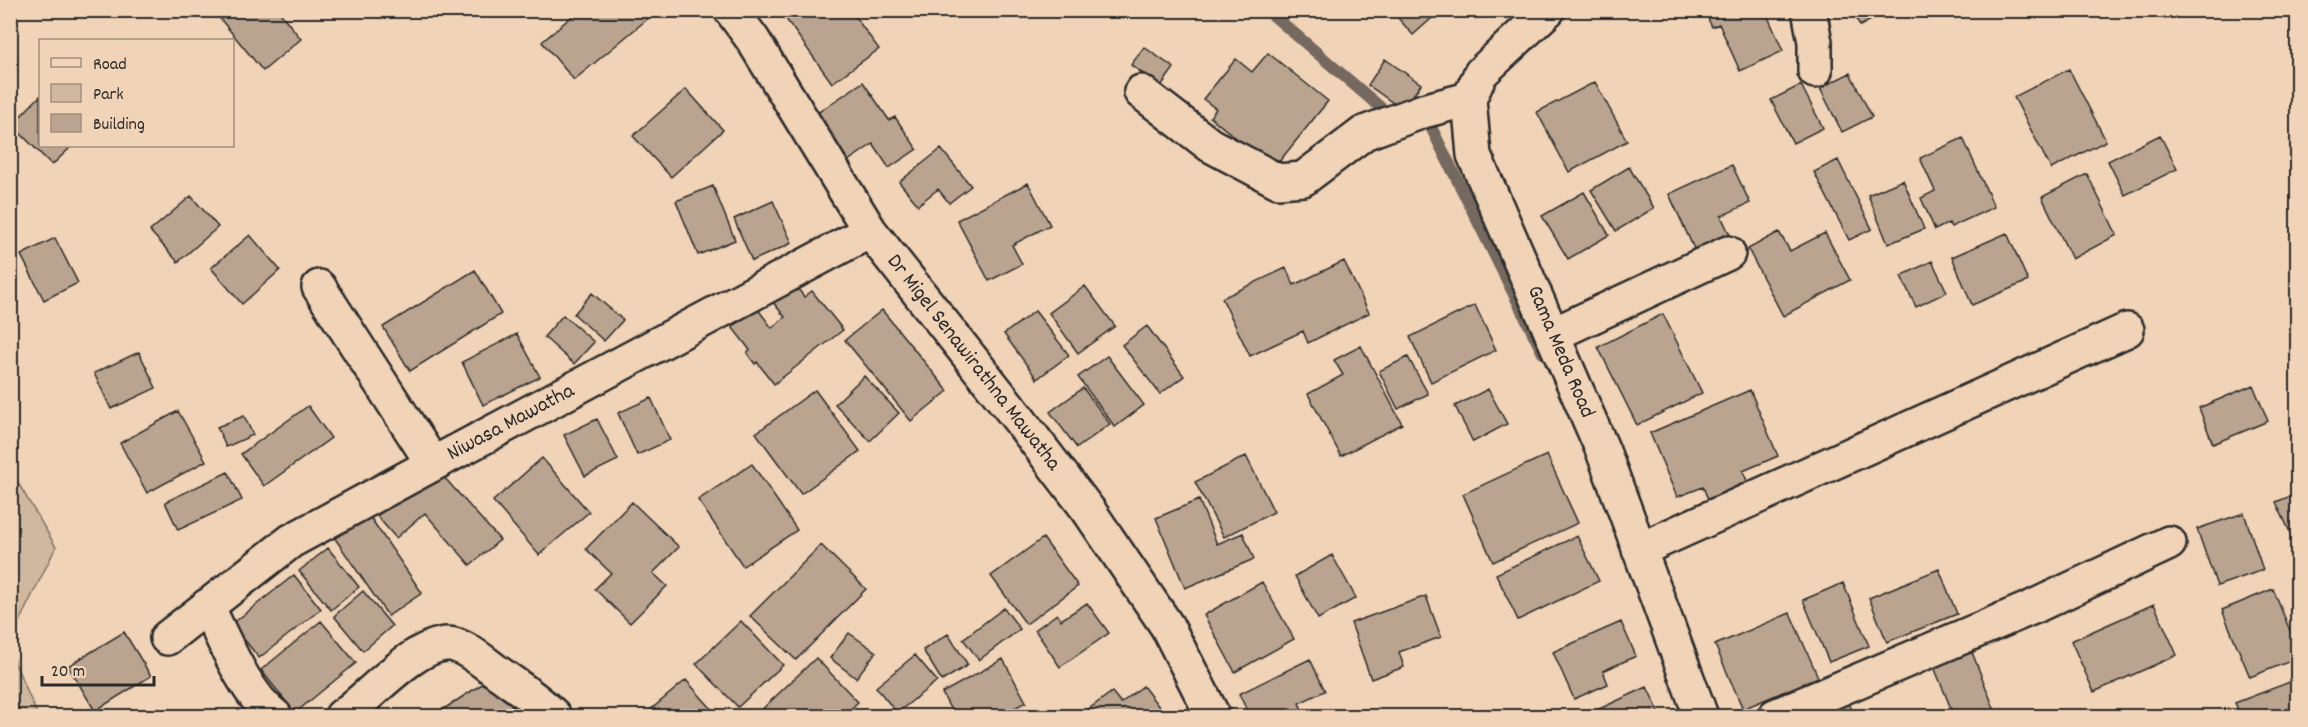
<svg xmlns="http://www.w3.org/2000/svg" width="2308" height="727" font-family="Dekko,sans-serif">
<rect width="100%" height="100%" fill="#f1d3b7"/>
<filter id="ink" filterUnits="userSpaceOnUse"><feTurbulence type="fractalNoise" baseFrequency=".0167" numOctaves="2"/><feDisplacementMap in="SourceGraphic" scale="12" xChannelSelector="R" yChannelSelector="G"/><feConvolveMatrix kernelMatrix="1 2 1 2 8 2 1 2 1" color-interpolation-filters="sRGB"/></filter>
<g filter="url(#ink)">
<path fill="#d0b8a0" stroke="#7e7266" stroke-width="1.5" d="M11,471L56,547L11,638H10Z
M10,654H11L38,716H11Z"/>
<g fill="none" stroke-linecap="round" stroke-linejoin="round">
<path stroke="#74685e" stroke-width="12" d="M1267,10L1394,119
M1418,121L1429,123L1543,353"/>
</g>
<path fill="#baa490" stroke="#2b2b2b" stroke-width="1.5" d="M213,10H278L301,39L263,71Z
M579,10H657V11L574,80L542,42Z
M790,10H850L879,49L832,83L783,15Z
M1391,10H1441L1413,35Z
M1704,10H1765L1783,51L1740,71L1719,24L1712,27Z
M1852,10H1890L1860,26Z
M1144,47L1174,68L1161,86L1131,65Z
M1268,53L1328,101L1274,168L1210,117L1216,109L1203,99L1236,59L1252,72Z
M1385,59L1421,84L1403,110L1368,85Z
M2069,69L2106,141L2051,169L2014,97Z
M1850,73L1872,117L1842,132L1820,88Z
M863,82L889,120L895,117L917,149L889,168L873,144L845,163L813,116Z
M1595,82L1627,141L1569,172L1537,112Z
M1801,85L1823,128L1793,143L1771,100Z
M686,89L723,130L671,177L633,136Z
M40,96V146H72L52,165L12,125Z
M2160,135L2177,169L2125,195L2108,161Z
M1963,138L1994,207L1951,227L1949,223L1935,230L1921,198L1935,191L1920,158Z
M941,149L971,186L949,203L938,189L918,205L899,182Z
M1838,160L1872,229L1849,240L1814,172Z
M1732,165L1750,203L1721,216L1731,237L1696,253L1669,194Z
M1629,167L1654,208L1616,231L1591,190Z
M2087,174L2117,235L2072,259L2042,197Z
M1903,180L1924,229L1888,244L1868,195Z
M1028,183L1050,225L1012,245L1022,264L989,281L957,220Z
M713,186L735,240L698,255L676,201Z
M1584,192L1609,235L1568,259L1542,216Z
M191,196L218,227L178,262L150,231Z
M773,201L792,243L752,261L734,219Z
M1779,232L1790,251L1825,233L1850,280L1783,316L1748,249Z
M2007,233L2028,281L1972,305L1952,257Z
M250,235L280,270L242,304L211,268Z
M55,238L78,283L44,300L21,255Z
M1344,261L1369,313L1308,343L1303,331L1250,356L1222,298L1286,268L1294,285Z
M1932,261L1947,292L1916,307L1901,276Z
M475,270L501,314L410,371L383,327Z
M794,283L804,297L812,291L843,330L774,384L757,362L755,364L747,353L750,350L732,327L757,308L772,328L785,317L772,301Z
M1085,286L1115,326L1078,353L1049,313Z
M592,293L623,320L604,341L574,314Z
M1475,305L1496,350L1431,382L1410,337Z
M882,310L948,391L911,421L845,340Z
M1035,311L1069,355L1037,379L1004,334Z
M1663,314L1702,393L1637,425L1598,347Z
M563,315L594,342L574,364L544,337Z
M1147,326L1184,376L1160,394L1122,345Z
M517,334L540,377L483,405L462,362Z
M1361,346L1402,424L1341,456L1308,394L1343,375L1334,360Z
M139,352L156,388L111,409L94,373Z
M1107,356L1144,405L1115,427L1078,377Z
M1408,357L1428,394L1398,409L1379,371Z
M864,376L899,413L870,441L835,404Z
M2253,385L2268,421L2213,444L2199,408Z
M1083,388L1110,424L1077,448L1050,412Z
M1488,389L1507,424L1473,442L1455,406Z
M815,390L860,451L801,494L756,433Z
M1750,390L1778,456L1743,471L1752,493L1712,509L1703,487L1677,497L1650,433Z
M651,398L670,440L637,455L618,413Z
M308,406L331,438L264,486L241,454Z
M178,411L206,461L147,493L120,443Z
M244,416L253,435L226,447L217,427Z
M597,419L618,460L585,476L564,435Z
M1547,455L1578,523L1493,562L1463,494Z
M1246,456L1274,512L1224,537L1195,482Z
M542,458L589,512L539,555L493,501Z
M752,464L797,530L743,566L698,500Z
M435,467L500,540L470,565L425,513L396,538L377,516Z
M228,472L242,500L178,530L165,502Z
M2298,493V539L2294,541L2276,502Z
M1199,500L1217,544L1243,533L1254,559L1185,588L1156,518Z
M632,502L679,547L653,573L667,586L630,623L595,589L611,573L586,549Z
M2244,513L2263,570L2217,586L2197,529Z
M368,514L422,593L388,616L334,537Z
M1577,536L1599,581L1518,620L1496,574Z
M1043,538L1078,586L1026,624L991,576Z
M821,545L866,589L796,660L750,616Z
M328,548L359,587L331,610L299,571Z
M1332,555L1356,598L1318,619L1295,576Z
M1939,569L1957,614L1887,642L1869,598Z
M294,575L321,609L259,658L232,624Z
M1262,582L1294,639L1235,672L1204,615Z
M1843,583L1869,646L1829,662L1803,600Z
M2273,589L2298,650V658L2250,677L2222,610Z
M363,591L392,626L363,651L334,616Z
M1426,596L1441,637L1399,652L1404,667L1371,679L1351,623Z
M1087,603L1109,633L1060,667L1035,630L1057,614L1061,620Z
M2154,604L2177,655L2094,692L2071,641Z
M1004,608L1020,629L979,660L963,639Z
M1790,613L1818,677L1743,709L1715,645Z
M321,621L356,663L295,713L261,670Z
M741,621L783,665L738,707L696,664Z
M1621,622L1636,656L1603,671L1608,684L1574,699L1553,652Z
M124,632L151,676L95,711L68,666Z
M849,633L876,652L856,678L830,658Z
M948,634L968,665L942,681L923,650Z
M1968,642L1997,716H1954L1930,657Z
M915,655L937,681L897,713L876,687Z
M816,658L858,702L843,716H755Z
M1003,659L1026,702L999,716H954L942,693Z
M1310,659L1325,691L1299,703L1305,716H1250L1239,694Z
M493,677L514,709L502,716H443L439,712Z
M686,680L718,716H643Z
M2295,680L2298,686V716H2241L2235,703Z
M1143,686L1166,716H1079L1112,692L1121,703Z
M1647,687L1661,716H1584Z
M1848,700L1854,716H1808Z"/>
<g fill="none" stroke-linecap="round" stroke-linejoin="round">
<g stroke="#2b2b2b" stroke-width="38">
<path id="street" d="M731,10L753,40L870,231L1018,418L1089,511L1167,626L1213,716
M1548,10L1481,73L1469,99L1474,155L1603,451L1701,716
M1809,10L1815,42V71
M1141,92L1210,145L1278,181L1303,179L1364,133L1423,111L1469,99
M319,287L433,464
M1552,335L1728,253
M1639,550L2127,330
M207,606C224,639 245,694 275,716
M167,638L291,541L433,464L870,231
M342,716C369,698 414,644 448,644C464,644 487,665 500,674C518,687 538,700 554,716
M1775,716L2033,607L2169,543"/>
</g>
<use href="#street" stroke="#f1d3b7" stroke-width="33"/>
</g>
</g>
<g text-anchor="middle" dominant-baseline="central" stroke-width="4.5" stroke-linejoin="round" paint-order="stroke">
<g font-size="22" fill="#2b2b2b" stroke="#f1d3b7">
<text transform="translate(1560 352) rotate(67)">Gama Meda Road</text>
<text transform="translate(973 363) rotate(52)">Dr Migel Senawirathna Mawatha</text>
<text transform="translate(511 423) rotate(-28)">Niwasa Mawatha</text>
</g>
</g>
<rect width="2308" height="727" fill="none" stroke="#f1d3b7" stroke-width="36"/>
<rect x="18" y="18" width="2272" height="691" fill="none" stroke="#2b2b2b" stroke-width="2" filter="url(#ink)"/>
<rect x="39" y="39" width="195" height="108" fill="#f1d3b7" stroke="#a2907f" stroke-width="1.5"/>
<rect x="51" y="58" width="30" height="9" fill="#f1d3b7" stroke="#a2907f" stroke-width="1.5"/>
<text x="93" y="69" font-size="18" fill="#2b2b2b">Road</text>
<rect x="51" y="84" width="30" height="18" fill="#d0b8a0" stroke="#a2907f" stroke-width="1.5"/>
<text x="93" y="99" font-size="18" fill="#2b2b2b">Park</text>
<rect x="51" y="114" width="30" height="18" fill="#baa490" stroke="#a2907f" stroke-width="1.5"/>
<text x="93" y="129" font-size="18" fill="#2b2b2b">Building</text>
<path d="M42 676v9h112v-9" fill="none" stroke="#2b2b2b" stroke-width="3"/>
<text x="51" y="676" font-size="18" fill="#2b2b2b" stroke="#f1d3b7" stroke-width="4.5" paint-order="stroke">20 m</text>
</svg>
